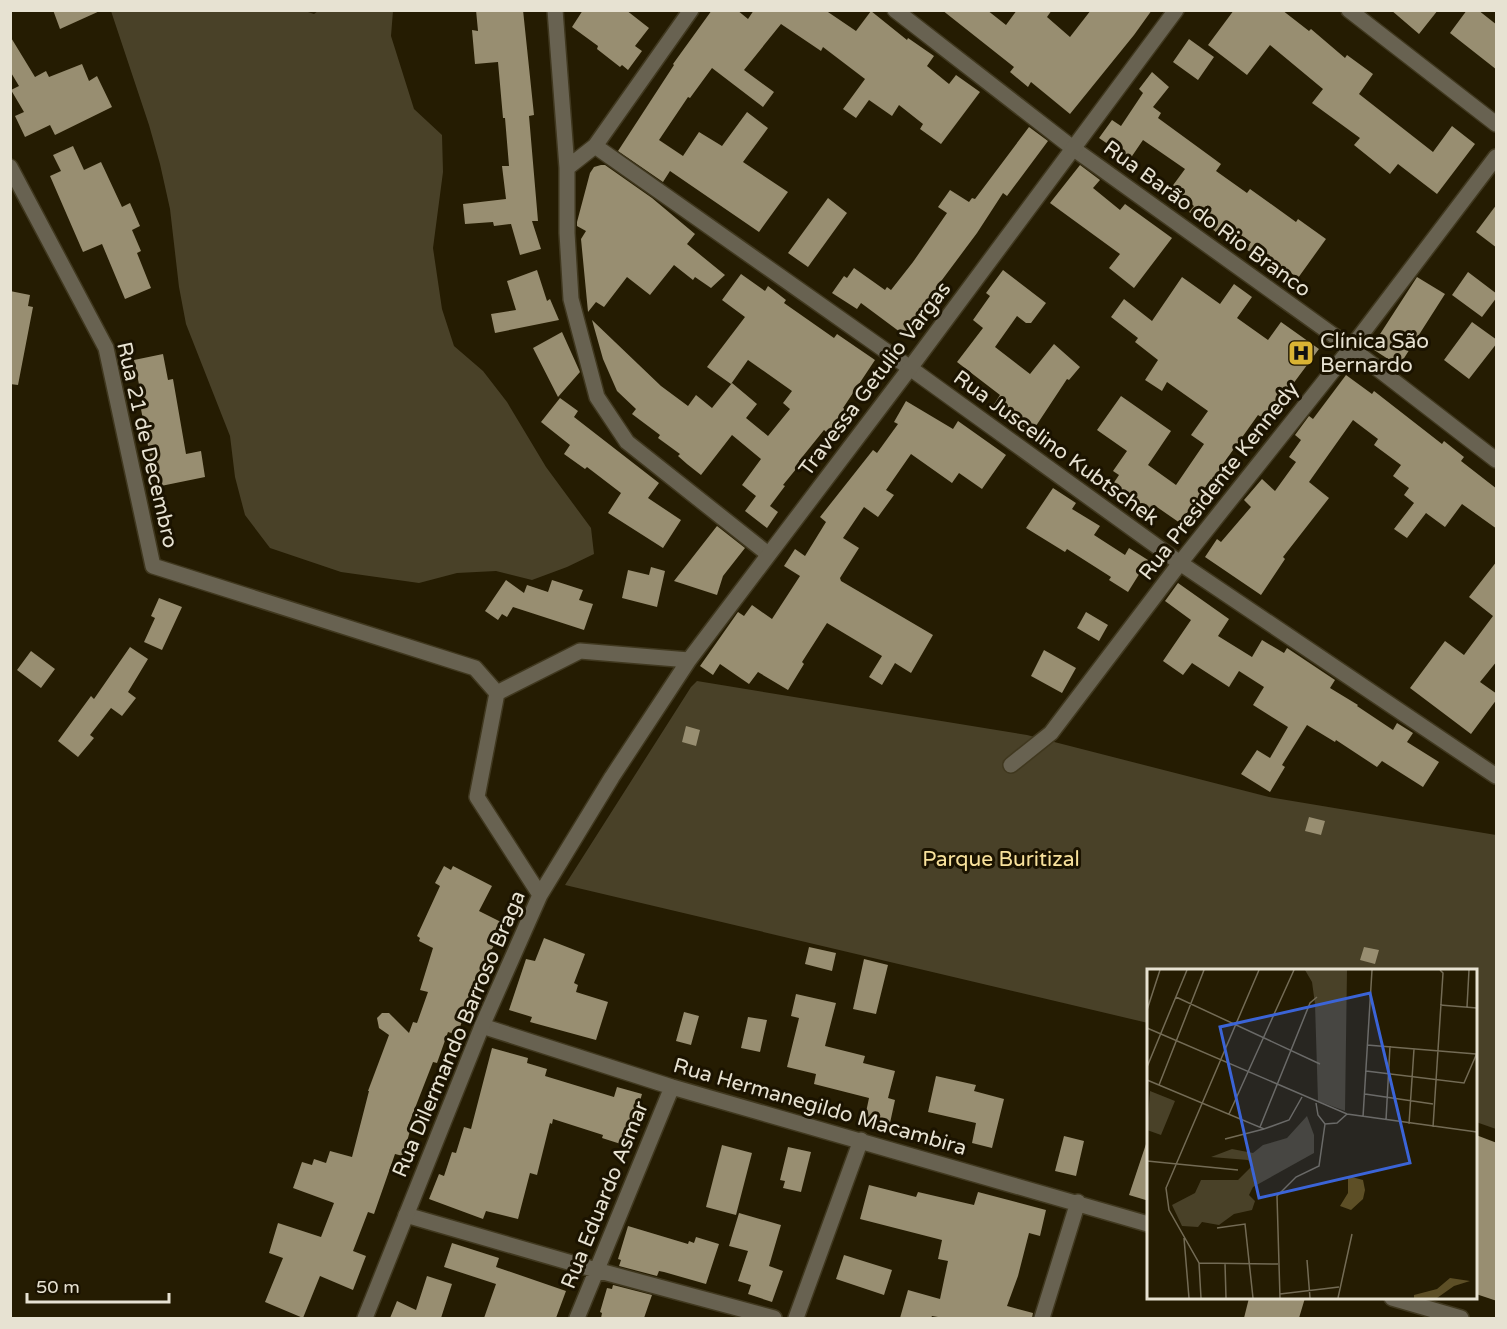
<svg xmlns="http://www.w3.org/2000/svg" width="1507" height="1329" font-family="'Varela Round',sans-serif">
<rect width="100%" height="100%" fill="#251c02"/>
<path fill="#494128" d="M302,10L314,14L318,11H393L391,36L414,109L442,135L443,172L433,248L442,309L454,346L483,371L507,402L546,467L591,528L594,554L567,567L532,580L496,571L457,573L419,583L341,572L270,548L245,515L235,477L230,436L186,324L179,287L170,209L160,164L149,125L111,11Z
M697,681L1027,735L1269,797L1496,835V1129L1476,1122V970H1148V1023L565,885L691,687Z"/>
<path fill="#988e71" d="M53,10H102L60,29Z
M476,10H523L534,115L529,116L538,221H532L541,249L520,255L511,224L494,226L493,222L465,224L463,204L506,199L502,166H509L505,118H503L498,62L475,64L472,30L478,31Z
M583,10H626L649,28L635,46L642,51L628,70L622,65L620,67L597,49L598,46L572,27Z
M712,10H737L748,19L754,10H825L856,31L871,11L907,40L908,38L934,56L927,66L949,84L956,75L980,92L941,144L920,129L923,124L899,105L892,116L869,100L856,118L843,109L865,79L823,47L821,51L781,24L744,70L774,92L763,107L712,68L690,98L688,97L659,140L683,156L699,132L722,146L747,112L768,128L743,162L788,192L759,232L670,171L663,182L618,151L674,65L673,64Z
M942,10H987L1006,25L1017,10H1052L1047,17L1070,37L1091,10H1152L1134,35L1070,114L1031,82L1028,87L1010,72L1014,67Z
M1234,10H1282L1309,31L1311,29L1345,58L1347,55L1373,74L1359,94L1433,152L1452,126L1475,144L1437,194L1398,164L1390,174L1354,145L1360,138L1312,103L1323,89L1270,45L1247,75L1208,45Z
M1391,10H1438L1419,34Z
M1467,10H1478L1497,25V70L1450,33Z
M10,36L35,77L46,71L49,77L82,64L89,81L97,76L112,107L55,135L50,125L25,137L15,116L24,112L11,90L19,86L10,71Z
M1189,39L1214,57L1198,80L1173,62Z
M1152,72L1169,87L1153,107L1161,113L1158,118L1221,164L1216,171L1247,193L1250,189L1296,222L1298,219L1326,239L1298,278L1267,256L1263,262L1246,249L1251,242L1223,223L1216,232L1189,212L1194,206L1171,188L1185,169L1143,140L1130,159L1099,138L1112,120L1121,126L1143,93L1139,89Z
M1029,127L1048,141L1007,196L1003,193L977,233L936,288L938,290L904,335L861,303L857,309L832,293L844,276L847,278L854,268L885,290L887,287L891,290L913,262L947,213L938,207L950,190L969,202L972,198L975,199Z
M73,146L84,170L101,162L122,207L130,203L140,226L132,230L141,251L137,253L151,288L125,299L102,244L83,252L50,176L61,171L53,155Z
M601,165H605L652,198L695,234L687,244L725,275L711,288L695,277L693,280L674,265L650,295L627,277L604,307L596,302L588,312L581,239L586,231L577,226V222L590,173L594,167Z
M1080,165L1100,180L1093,188L1120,210L1125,204L1172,238L1134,288L1109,268L1120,254L1050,203Z
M828,198L847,213L808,267L788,253Z
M1497,204V248L1476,232Z
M537,270L547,301L550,299L559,320L495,333L491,314L516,310L507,281Z
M1003,270L1046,303L1031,323H1026L1017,316L995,347L1030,374L1054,344L1080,367L1069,380L1067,379L1030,435L991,409L1000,395L957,362L983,328L973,320L990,296L986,293Z
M1468,272L1497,294V297L1482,317L1452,295Z
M741,274L765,291L768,286L786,300L784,303L834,338L837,334L875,360L843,408L848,411L831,436L824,430L799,461L801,463L783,485L785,486L770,506L778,512L767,528L745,511L756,496L742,485L761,459L732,435L701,475L687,464L678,456L680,454L658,438L660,435L632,414L636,409L617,391L603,359L592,320L661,386L688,406L696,395L712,408L732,383L757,404L746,418L768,436L790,409L783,403L792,391L748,360L731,384L707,367L745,317L722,300Z
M1182,277L1220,304L1234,284L1252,297L1237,318L1268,340L1281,322L1319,349L1266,420L1258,415L1223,464L1225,466L1215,481L1211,479L1180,523L1154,505L1147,515L1127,500L1130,496L1113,484L1119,475L1113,471L1127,451L1097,430L1121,396L1171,431L1148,465L1176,485L1204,444L1191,435L1208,411L1167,382L1162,391L1145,380L1158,360L1135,342L1138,338L1111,317L1124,299L1152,321Z
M1417,277L1445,294L1399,366L1371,348Z
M10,291L30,295L28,306L33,307L18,385L10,384Z
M1472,322L1497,340V343L1469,379L1444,360Z
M562,332L580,372L558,397L533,348Z
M163,354L168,380L173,379L186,454L201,451L205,477L156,487L140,404H143L134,360Z
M1346,375L1372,394L1374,391L1442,444L1444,441L1464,457L1461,461L1497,489V529L1462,504L1445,527L1426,513L1407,538L1394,529L1414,503L1404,495L1409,488L1393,476L1401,465L1374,445L1378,439L1353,420L1309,482L1329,498L1283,557L1285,559L1261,595L1205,557L1217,539L1221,542L1251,507L1244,500L1262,479L1275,491L1296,462L1289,457L1301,440L1295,435L1309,416L1313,419Z
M560,398L578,411L574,417L659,483L648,498L681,520L663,548L608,513L621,493L587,467L585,469L564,454L570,445L541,422Z
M906,401L953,429L958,421L1006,455L982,489L959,473L952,483L911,454L886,490L894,495L878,517L864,507L843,538L859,548L840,578L841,581L933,635L911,673L895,663L882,685L869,677L882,656L827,623L802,662L804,664L788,690L758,672L749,684L720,664L713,675L700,666L738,612L744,616L752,605L772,619L800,576L784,566L795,549L805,556L826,522L820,517L873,450L877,453L898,424L894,422Z
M1053,488L1076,503L1072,509L1100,526L1094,535L1125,555L1129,548L1148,560L1128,592L1109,580L1111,577L1067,549L1065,552L1026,528Z
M717,526L745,548L723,576L717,595L674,581Z
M1497,561V661L1480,682L1497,694V699L1471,734L1410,688L1445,641L1464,655L1493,616L1469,597Z
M651,567L665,571L657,607L622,598L628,570L649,575Z
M506,580L524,593L527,585L548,592L552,580L583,590L579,600L593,604L584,630L513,607L507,617L502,614L498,620L485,611Z
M1178,583L1229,619L1218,636L1252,657L1262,640L1284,653L1287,648L1335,680L1330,688L1358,705L1357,706L1393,730L1397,723L1413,733L1407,742L1439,762L1423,787L1382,761L1377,767L1336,740L1335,742L1307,725L1282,765L1285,767L1270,792L1241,774L1257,750L1270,758L1288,727L1253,705L1264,687L1239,671L1229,687L1192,663L1183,675L1163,661L1191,620L1165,601Z
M159,598L182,607L162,650L144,642L155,618L151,616Z
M1086,612L1108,625L1099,641L1077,628Z
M130,647L148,659L128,692L136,698L122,716L111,708L90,735L94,738L78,757L58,741L91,696L94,699Z
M1044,650L1076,668L1062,693L1031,676Z
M31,651L55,669L41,688L17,670Z
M686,726L700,730L696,746L682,742Z
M1309,817L1325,821L1321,835L1305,831Z
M444,866L451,870L453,866L492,886L479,911L505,924L482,968L471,1005H468L457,1035L448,1032L437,1063L433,1062L408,1126L411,1127L403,1156L395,1154L374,1214L368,1212L353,1251L366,1256L353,1290L320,1276L303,1318L265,1302L283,1258L269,1253L278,1223L321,1237L334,1203L293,1188L302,1162L312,1165L314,1159L326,1163L330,1151L352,1157L369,1091H368L389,1035L379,1028L377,1018L382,1013H389L409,1033L413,1022L417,1023L428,992L420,990L433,948L419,941L420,938L417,936L440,886L435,883Z
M544,938L585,954L574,983L578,985L576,992L608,1002L596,1040L530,1022L532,1017L509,1010L526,959L535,961Z
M809,947L836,953L832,971L805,964Z
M1364,947L1379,950L1375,964L1360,960Z
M864,959L888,965L876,1014L853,1009Z
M796,994L836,1003L825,1046L865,1056L863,1063L895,1071L888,1098L895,1100L890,1123L865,1117L869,1098L814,1084L816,1074L787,1067L799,1018L791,1016Z
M684,1012L699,1016L691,1045L676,1041Z
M748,1017L767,1020L760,1052L741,1048Z
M492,1048L528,1058L527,1063L547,1069L545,1076L614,1097L617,1087L642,1094L627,1146L602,1138L603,1135L553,1119L552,1124L550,1123L537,1175L530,1173L518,1219L486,1211L483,1219L429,1199L439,1174L444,1176L452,1152L456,1153L464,1127L471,1129Z
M936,1076L976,1085L974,1091L1004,1099L992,1148L972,1143L976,1123L928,1112Z
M1476,1135L1497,1143V1301L1476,1294Z
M1064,1136L1084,1141L1076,1176L1055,1171Z
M1146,1144H1149V1201L1129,1195Z
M722,1145L752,1153L736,1215L706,1207Z
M788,1147L811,1152L801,1192L783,1188L785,1181L780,1180Z
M869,1185L916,1197L918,1192L974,1205L978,1192L1046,1210L1040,1236L1029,1233L1018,1276L1007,1306L1033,1313L1032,1318H944L932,1316L931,1318H900L908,1290L940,1299L948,1261L938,1259L942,1240L860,1219Z
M739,1213L781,1225L769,1266L783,1271L772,1302L748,1294L751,1285L738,1281L748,1251L729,1246Z
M628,1226L688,1244L689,1241L694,1243L696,1237L719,1244L706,1284L664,1272L659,1271L657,1276L619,1266L621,1260L618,1259Z
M452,1243L499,1258L496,1267L566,1291L556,1318H484L496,1284L444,1267Z
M844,1255L892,1270L884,1295L836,1279Z
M427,1276L452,1284L441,1318H390L397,1301L416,1310Z
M613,1285L652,1295L644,1318H601L602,1313L600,1312L607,1288L612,1289Z
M1249,1298H1305L1299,1318H1244Z"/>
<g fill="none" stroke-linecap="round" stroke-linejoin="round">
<g stroke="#40381f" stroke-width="18">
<path id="minor" d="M555,10L567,168
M691,10L595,146L567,168V233L571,299L597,397L627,442L768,554
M895,10L1074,149L1351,348L1496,460
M595,146L910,368L1180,563L1496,776
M1011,765L1051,733L1180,563L1351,348L1496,157
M482,1026L672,1087L1148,1224
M406,1215L596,1270L774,1318
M1392,1298L1461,1318
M577,1318L672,1087
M796,1318L861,1140
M1042,1318L1078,1202"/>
</g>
<g stroke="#40381f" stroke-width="18">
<path id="tertiary" d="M1349,10L1496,124
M10,167L106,348L153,566L475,668L497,693
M540,895L477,797L497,693L580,651L689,660
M365,1318L482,1026L540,895L612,777L689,660L910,368L1176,10"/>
</g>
<use href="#minor" stroke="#686251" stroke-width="15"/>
<use href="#tertiary" stroke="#686251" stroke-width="15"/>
</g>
<defs>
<g id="hospital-square" transform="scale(1.35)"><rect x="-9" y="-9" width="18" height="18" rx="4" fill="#d9b334" stroke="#1b1300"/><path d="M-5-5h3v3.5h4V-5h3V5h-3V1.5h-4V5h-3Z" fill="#111"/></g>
</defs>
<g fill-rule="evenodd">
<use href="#hospital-square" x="1301" y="353"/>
</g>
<g text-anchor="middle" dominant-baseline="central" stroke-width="6" stroke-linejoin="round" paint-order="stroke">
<g font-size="21" fill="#e7e2d2" stroke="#1b1300">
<text transform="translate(1207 219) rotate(36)">Rua Barão do Rio Branco</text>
<text transform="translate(875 379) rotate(-53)">Travessa Getulio Vargas</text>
<text transform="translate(147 445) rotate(77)">Rua 21 de Decembro</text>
<text transform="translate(1056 448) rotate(36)">Rua Juscelino Kubtschek</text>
<text transform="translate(1219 481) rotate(-52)">Rua Presidente Kennedy</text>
<text transform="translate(459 1034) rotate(-67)">Rua Dilermando Barroso Braga</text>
<text transform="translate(820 1107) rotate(16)">Rua Hermanegildo Macambira</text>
<text transform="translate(605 1195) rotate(-68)">Rua Eduardo Asmar</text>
</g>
<g font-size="21" fill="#e7e2d2" stroke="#1b1300" text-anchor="start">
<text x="1320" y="341">Clínica São<tspan x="1320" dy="24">Bernardo</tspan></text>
</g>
<g font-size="21" fill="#f8e19b" stroke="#1b1300">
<text x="1001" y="859">Parque Buritizal</text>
</g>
</g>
<g transform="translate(1147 969)">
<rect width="330" height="330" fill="#251c02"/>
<path d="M158,1H200L198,142L171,132L168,35L165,13ZM3,122L28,132L14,166L0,161ZM160,147L167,166V184L106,218L102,226L108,232L105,241L87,245L72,256L55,253L51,258L35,257L25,236L48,224L54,211H91L105,197L101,191L64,188L85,180L106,184L116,176L140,169Z" fill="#494128"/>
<path d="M201,207L216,211L218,221L216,230L204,241L193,237L201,224ZM303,309L323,312L307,317L290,329H267V326L290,320Z" fill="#5d4f26"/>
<path fill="none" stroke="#736b55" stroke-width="1.5" d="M29,28L173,95M293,36L330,39M320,38L322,1M0,41L13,1M0,59L200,145L330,163M220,76L329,85M0,98L40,1M219,102L317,114L330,84M0,111L117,160L142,151L155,128M12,116L57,1M218,125L286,135M169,134L171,146L178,155L190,154L200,145M82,145L147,1M216,148L225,1M239,151L243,77M262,155L267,80M113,158L163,34L170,28M286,158L296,4L293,1M78,170L117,160M0,192L91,201M70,259L98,255L106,329M37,269L42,329M160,291L163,329M52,294L131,295M78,294L79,329M133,325L192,318M54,329L52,294L22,241L19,219L112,1M133,329L130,227L149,208L172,197L178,155M191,329L205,265"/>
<path fill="#3b64d7" fill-opacity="0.15" stroke="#3b64d7" stroke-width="3" d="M223,24L263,194L112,229L73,58Z"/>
<rect width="330" height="330" fill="none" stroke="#e7e2d2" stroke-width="3"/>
</g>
<rect width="1507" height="1329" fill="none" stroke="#e7e2d2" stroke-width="24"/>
<path d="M27 1293v9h142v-9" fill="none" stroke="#e7e2d2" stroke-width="3"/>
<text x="36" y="1293" font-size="18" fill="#e7e2d2" stroke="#1b1300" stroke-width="4.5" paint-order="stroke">50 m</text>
</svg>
